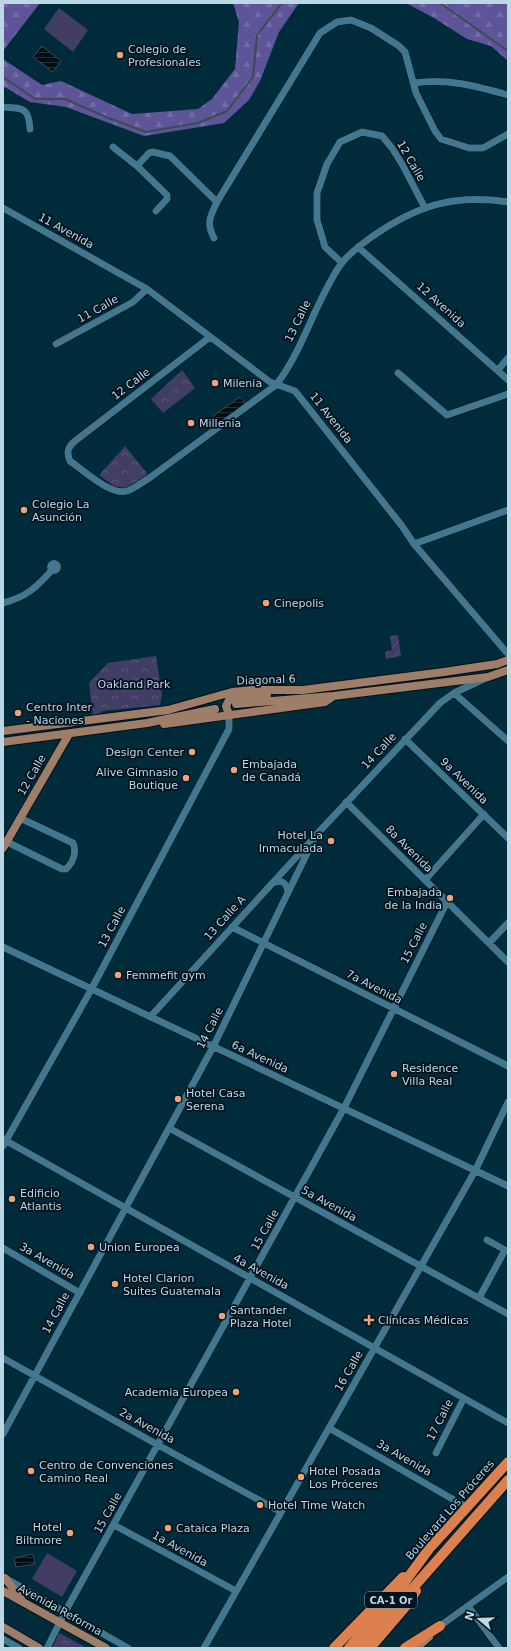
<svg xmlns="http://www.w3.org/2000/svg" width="511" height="1651" font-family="'DejaVu Sans',sans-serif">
<defs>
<pattern id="forest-firs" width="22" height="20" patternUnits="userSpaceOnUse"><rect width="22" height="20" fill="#5d5598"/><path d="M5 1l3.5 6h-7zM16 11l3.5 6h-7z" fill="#726da6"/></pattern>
<pattern id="park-crowns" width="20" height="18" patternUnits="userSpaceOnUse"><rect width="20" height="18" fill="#413d65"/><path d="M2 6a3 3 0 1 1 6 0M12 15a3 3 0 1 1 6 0" fill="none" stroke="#5a587b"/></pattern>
<pattern id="garden-furrows" width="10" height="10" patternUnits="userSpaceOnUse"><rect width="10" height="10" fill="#413d65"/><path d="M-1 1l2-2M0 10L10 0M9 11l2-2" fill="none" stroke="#5a587b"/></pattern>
<pattern id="water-rules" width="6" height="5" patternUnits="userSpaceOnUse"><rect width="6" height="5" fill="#030e13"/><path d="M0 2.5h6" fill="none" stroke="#263035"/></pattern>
</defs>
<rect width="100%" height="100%" fill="#002b3b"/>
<path fill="url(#forest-firs)" d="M3,3H40L3,51Z
M233,3H299L279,32L260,81L249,100L224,123L144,136L66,107L30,102L3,86V59L42,85L61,81L132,114L198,109L212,99L235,69L239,22Z
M406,3H508V61L491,46L467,39L434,18Z"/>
<path fill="url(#park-crowns)" d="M182,370L195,388L163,413L151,399Z
M125,446L150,477L127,490L116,488L99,475Z
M156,656L162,695L160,705L103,711L93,717L89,683L108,663Z
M59,1633L87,1648H52Z"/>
<path fill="url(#garden-furrows)" d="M398,635L401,656L386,659L385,652L392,650L390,636Z"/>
<path fill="#413d65" d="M59,8L88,30L73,52L44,29Z
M47,1553L77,1571L62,1597L32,1579Z"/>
<path fill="url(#water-rules)" stroke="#3a4b52" d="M42,46L61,61L53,72L33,57Z
M240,397L246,404L218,423L213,416Z
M33,1554L35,1564L16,1567L14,1558Z"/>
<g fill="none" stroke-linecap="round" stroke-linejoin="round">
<path stroke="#3a4b52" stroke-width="2" d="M440,3L508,51
M3,77L35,99H65L106,117L146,132L198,123L227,111L253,77L257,35L282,3"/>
<g stroke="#021219" stroke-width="8">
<path id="minor" d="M414,83C447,78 476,86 508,95
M3,107C22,108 29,107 30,129
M113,147L137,166
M3,208L147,289L270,382L295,391L402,526L414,544L508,654
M156,211L167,199V195L137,166L149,153L153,152L170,156L217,202
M214,238C206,223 210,217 217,202L320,33L337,22L351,20L371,28L399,46L405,52L416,93L435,131L441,139L469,148H483L508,134
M358,247L508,380
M342,263L325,247L317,220V193L327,164L340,142L362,132L382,136L392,148L402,164L425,208
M210,337L75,441C68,447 66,452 70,461C83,470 111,496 127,491C134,489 141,483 148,479L276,385C304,349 315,301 341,264C349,253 362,244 373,236C418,205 454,194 508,202
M56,344L133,302L147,289
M498,370L508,358
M398,373L447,415L508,394
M414,544L508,510
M50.5 567a3.5 3.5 0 1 1 7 0a3.5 3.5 0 1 1-7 0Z
M3,603C26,597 36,588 52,570
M454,693L508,741
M405,739L508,838
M346,802L508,962
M7,842L62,869H66C73,863 77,852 73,843L20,818
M425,880L484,814
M273,883C282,879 287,883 288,893
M232,927L508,1066
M489,943L508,923
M3,947L508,1186
M150,1017L310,842
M169,1128L508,1314
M3,1139L508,1423
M3,1146L91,990L229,729V715
M3,1248L80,1293
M479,1298L505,1250L487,1240
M3,1358L158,1445L281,1512
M329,1428L468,1508
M3,1434L213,1047L316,835L440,703L454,693L486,678
M436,1453L464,1398
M114,1525L236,1591
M7,1579L128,1648
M468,1606L499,1648
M440,1626L508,1577
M3,1639L19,1648
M47,1648L65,1612L344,1108L447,902
M204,1648L475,1171L508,1102"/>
</g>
<g stroke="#021219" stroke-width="10">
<path id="major" d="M236,704L333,696L488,677L508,670
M229,715L226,706L230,698L267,695
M164,724L325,702L331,698
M3,731L168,710L232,692L253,690H303L444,672L497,664L508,660
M3,742L147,723L215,709
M3,848L69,734
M5,1578L21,1599
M3,1591L106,1648
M3,1627L39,1648
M416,1648L429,1637"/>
</g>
<g stroke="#021219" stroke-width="12">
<path id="highway" d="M334,1648L403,1577
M349,1648L398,1591L429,1549L508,1462
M360,1648L508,1480
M370,1648L406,1606L416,1591
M405,1648L440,1626"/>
</g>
<use href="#minor" stroke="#417890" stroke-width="7"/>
<use href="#major" stroke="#9e7d69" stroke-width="8"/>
<use href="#highway" stroke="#dc804f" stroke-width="10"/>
</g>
<g fill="#f0a27a" stroke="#00121b" stroke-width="1.5">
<circle cx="120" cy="55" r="4"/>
<circle cx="215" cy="383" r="4"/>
<circle cx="191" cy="423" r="4"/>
<circle cx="24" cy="510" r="4"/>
<circle cx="266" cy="603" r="4"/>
<circle cx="18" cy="713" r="4"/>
<circle cx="192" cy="752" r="4"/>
<circle cx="234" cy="770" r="4"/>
<circle cx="186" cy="778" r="4"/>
<circle cx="331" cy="841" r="4"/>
<circle cx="450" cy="898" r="4"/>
<circle cx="118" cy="975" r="4"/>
<circle cx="394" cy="1074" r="4"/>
<circle cx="178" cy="1099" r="4"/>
<circle cx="12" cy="1199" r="4"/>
<circle cx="91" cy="1247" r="4"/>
<circle cx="115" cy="1284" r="4"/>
<circle cx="222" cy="1316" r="4"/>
<path d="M367 1314h4v4h4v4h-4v4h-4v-4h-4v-4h4z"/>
<circle cx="236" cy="1392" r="4"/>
<circle cx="31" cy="1471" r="4"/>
<circle cx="301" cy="1477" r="4"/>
<circle cx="260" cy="1505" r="4"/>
<circle cx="168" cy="1528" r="4"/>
<circle cx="70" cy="1533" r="4"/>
</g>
<g text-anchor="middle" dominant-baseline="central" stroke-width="3.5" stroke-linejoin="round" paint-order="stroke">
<rect fill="#00121b" stroke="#849da8" stroke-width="1" x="365" y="1592" width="52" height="16" rx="3"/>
<g font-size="10" font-weight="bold" fill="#bcd8e5">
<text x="391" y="1600">CA-1 Or</text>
</g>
<g font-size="11" fill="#bcd8e5" stroke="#00121b" text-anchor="start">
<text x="128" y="49">Colegio de<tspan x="128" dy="13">Profesionales</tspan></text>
<text x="223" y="383">Milenia</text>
<text x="199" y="423">Millenia</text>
<text x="32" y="504">Colegio La<tspan x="32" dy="13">Asunción</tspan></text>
<text x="274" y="603">Cinepolis</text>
<text x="26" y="707">Centro Inter<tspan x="26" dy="13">- Naciones</tspan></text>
<text x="184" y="752" text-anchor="end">Design Center</text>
<text x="242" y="764">Embajada<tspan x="242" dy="13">de Canadá</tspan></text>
<text x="178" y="772" text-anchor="end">Alive Gimnasio<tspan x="178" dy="13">Boutique</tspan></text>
<text x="323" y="835" text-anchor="end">Hotel La<tspan x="323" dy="13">Inmaculada</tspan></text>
<text x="442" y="892" text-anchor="end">Embajada<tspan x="442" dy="13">de la India</tspan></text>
<text x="126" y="975">Femmefit gym</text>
<text x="402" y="1068">Residence<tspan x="402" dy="13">Villa Real</tspan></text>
<text x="186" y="1093">Hotel Casa<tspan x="186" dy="13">Serena</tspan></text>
<text x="20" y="1193">Edificio<tspan x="20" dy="13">Atlantis</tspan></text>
<text x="99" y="1247">Union Europea</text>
<text x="123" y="1278">Hotel Clarion<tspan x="123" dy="13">Suites Guatemala</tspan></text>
<text x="230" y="1310">Santander<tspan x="230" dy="13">Plaza Hotel</tspan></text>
<text x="378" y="1320">Clínicas Médicas</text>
<text x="228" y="1392" text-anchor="end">Academia Europea</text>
<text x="39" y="1465">Centro de Convenciones<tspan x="39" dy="13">Camino Real</tspan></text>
<text x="309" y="1471">Hotel Posada<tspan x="309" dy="13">Los Próceres</tspan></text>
<text x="268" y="1505">Hotel Time Watch</text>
<text x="62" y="1527" text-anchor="end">Hotel<tspan x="62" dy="13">Biltmore</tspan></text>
<text x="176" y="1528">Cataica Plaza</text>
</g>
<g font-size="11" fill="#bcd8e5" stroke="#00121b">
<text transform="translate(411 161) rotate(60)">12 Calle</text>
<text transform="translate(66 231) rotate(29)">11 Avenida</text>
<text transform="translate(441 305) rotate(42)">12 Avenida</text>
<text transform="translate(98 309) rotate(-29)">11 Calle</text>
<text transform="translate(298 321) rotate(-64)">13 Calle</text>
<text transform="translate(131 384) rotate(-37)">12 Calle</text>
<text transform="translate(331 418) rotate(52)">11 Avenida</text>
<text transform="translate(266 680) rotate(-2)">Diagonal 6</text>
<text transform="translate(379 751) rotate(-47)">14 Calle</text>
<text transform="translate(32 775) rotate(-60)">12 Calle</text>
<text transform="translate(464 781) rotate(44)">9a Avenida</text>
<text transform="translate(409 849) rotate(45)">8a Avenida</text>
<text transform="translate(225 918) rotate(-48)">13 Calle A</text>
<text transform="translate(112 927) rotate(-62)">13 Calle</text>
<text transform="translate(414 943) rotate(-63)">15 Calle</text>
<text transform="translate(374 987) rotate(27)">7a Avenida</text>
<text transform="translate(210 1028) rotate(-63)">14 Calle</text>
<text transform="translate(260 1057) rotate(25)">6a Avenida</text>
<text transform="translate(329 1204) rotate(29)">5a Avenida</text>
<text transform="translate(265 1230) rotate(-61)">15 Calle</text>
<text transform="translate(47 1261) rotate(30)">3a Avenida</text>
<text transform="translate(261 1272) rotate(29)">4a Avenida</text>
<text transform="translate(56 1313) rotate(-62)">14 Calle</text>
<text transform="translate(349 1371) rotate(-60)">16 Calle</text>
<text transform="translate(440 1420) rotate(-63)">17 Calle</text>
<text transform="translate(147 1426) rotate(29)">2a Avenida</text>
<text transform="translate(404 1458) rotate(30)">3a Avenida</text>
<text transform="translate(450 1510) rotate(-49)">Boulevard Los Próceres</text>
<text transform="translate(108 1513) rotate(-61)">15 Calle</text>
<text transform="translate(180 1549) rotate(29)">1a Avenida</text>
<text transform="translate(60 1610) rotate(29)">Avenida Reforma</text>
</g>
<g font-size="11" fill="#cccaf1" stroke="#00121b">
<text x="134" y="684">Oakland Park</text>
</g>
</g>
<rect width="511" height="1651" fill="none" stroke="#bcd8e5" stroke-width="8"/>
<g transform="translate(479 1619) rotate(289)" stroke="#00121b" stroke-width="3" paint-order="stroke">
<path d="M0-3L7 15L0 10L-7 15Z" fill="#bcd8e5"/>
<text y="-6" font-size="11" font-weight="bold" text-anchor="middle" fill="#bcd8e5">N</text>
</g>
</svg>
